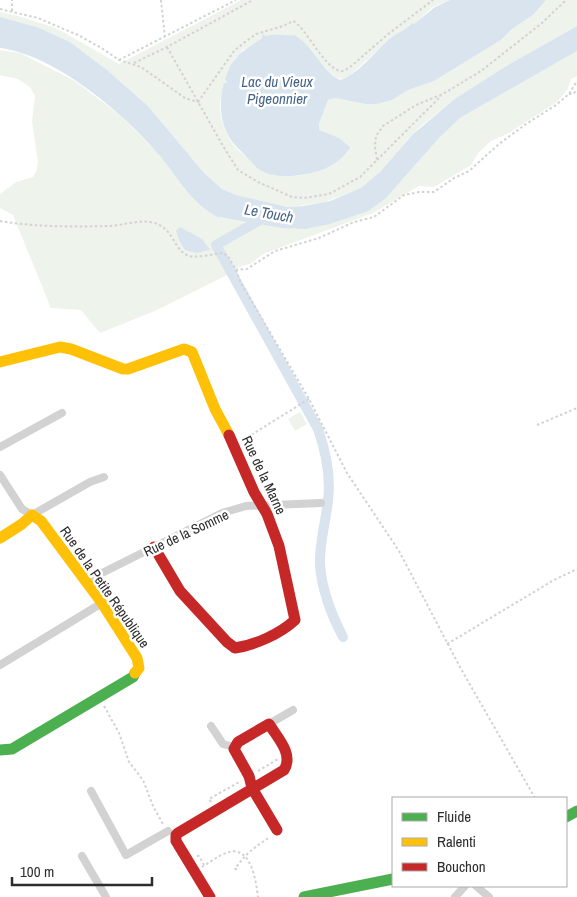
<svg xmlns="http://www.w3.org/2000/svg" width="577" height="897" font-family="'Archivo Narrow',sans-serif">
<rect width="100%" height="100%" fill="#fff"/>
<path fill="#eef3ec" d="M241,0H450C446,2 441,3 437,5C428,9 422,18 414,24H412L408,29L394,36L349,76L341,79L333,76L311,52L306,44L293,35L285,36L269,35L264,36L248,49H244L236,57L225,79L227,84C213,103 222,133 238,150C243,154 248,158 253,162C256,165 256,168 260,170C279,178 301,178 320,170C332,166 343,159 349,148C340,137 330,136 319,130V124L328,100L335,98L365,104H377L392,100L408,90L434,81L501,40L512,29L533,15L546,0H577V26L508,65L456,98L420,127L408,139L376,177L358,190L324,202L291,207L278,205L236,195L222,189L204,173L148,106L107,70L70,42L37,27L0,17V12L18,16L56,28L119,64Z
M0,50L20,53L75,81L121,116L161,156L192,196L221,218L295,229L407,174L439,138L460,118L577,51V76L571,79L568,89L557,102L509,133L491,141L479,152L471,165L434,187L419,186L373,213L263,254L252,263L239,267L233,272L157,310L100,333L81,310L51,308L13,215L0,208V194L16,182L33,177L36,172L38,162L32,122L35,96L30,87L18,79L0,75Z
M300,412L307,424L295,431L288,419Z"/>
<path fill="#dae4ee" d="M450,0H546L533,15L512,29L501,40L434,81L408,90L392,100L377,104H365L335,98L328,100L319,124V130L339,138L350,147C345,157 334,165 324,169C306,176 274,181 257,168C252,163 247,157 242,152C221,135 217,108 224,83H227L225,79L230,66L239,54L262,38L263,33L265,36C273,33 286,36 295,35L306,44L326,69L333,76L340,80C359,74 376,50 392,37C399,32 406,30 412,23L414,24L435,7Z
M0,17L37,27L70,42L107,70L148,106L204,173L222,189L236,195L288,207L303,206L330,201L361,188L380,172L412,135L456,98L508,65L577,26V51L460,118L439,138L385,199L368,211L330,224L305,229L282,228L218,217C193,205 178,178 161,157C126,115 56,55 0,48Z
M180,227L202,239L210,250L197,253L185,250L179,240L176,231Z"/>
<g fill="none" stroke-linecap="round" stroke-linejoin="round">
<path stroke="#dae4ee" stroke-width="10" d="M265,217L216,245L318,429C326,452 331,476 328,500C326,522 319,543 320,565C322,591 331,614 343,637"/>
<path stroke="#d2d2d2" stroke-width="2" stroke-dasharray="2.5 2.5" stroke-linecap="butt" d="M161,0L165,38
M0,9L38,18L78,35L103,49L119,60L141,67L185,98L198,102
M12,11V0
M167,47L223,146L238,170L258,182L292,197L304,198L329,194L360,177L377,160L375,147L376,136L383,126L416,105L443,94L481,71L542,23L566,0
M119,60L236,0
M134,63L167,47L253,0
M569,94H573L577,90
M198,102L234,51L245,42L256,34L283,26L293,21C307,28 325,71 342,71C343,71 349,68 349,68L387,35L433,0
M377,160L441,96
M0,221C35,227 72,227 107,226C121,226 136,220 150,222C175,226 172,250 189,256C195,258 215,254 223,253L228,256L236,270L247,269L275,251L319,238L354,222L374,217L404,195L419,192H434L454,178L469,171L499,144L526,124L556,105L569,94L577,81
M236,270L241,283L309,399L347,473L399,551L461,669L535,798
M537,425L577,408
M243,440L309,399
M447,644L554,580L577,569
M104,706L119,733L129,762L143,780L153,806L163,824
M258,771L278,759
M211,802L209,799L241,781
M197,856H199L204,865
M202,867C210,862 218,856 226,853C251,843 256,881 258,897
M237,869H235C245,854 256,846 270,837
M399,886H411"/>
<path stroke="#d2d2d2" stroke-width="8" d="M0,447L62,413
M0,475L22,509L32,515L90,482L104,477
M86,581L222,513L246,506L321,503
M0,665L102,603
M269,724L293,710
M211,726L223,744L234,747
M91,791L126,855L168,831
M82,856L106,897
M476,886L489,897
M455,897L465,886"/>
<path stroke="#4caf50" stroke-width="11" d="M0,750L12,749L133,677L135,673
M566,817L577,811
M304,897L393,879"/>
<path stroke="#ffc107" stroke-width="11" d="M0,362L60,347L71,349L123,369H128L184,349L192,352L215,409L229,435
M0,538L22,524L32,515L41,521L102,603L137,658L139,668L135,673"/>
<path stroke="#c62828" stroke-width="11" d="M154,547L180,591L227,642L235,648C255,645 280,634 295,620L279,546L267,514L254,492L229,435
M210,897L176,841V835L178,833L284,770C294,754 277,737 269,724L238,742L234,749L249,776L252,788L277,830"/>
</g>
<g text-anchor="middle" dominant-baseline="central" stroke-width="5" stroke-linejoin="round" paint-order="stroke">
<g font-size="14" fill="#2d2d2d" stroke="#fff">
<text transform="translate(264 475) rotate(65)">Rue de la Marne</text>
<text transform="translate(186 533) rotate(-25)">Rue de la Somme</text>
<text transform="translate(105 587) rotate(55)">Rue de la Petite République</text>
</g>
<g font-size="15" font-style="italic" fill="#446386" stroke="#fff">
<text x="277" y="81">Lac du Vieux<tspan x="277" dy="17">Pigeonnier</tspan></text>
<text transform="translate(269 213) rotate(10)">Le Touch</text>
</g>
</g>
<rect x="392" y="797" width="175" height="90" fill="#ffffff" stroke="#ababab"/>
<rect x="402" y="813" width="25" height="8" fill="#4caf50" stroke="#ababab"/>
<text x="437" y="822" font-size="15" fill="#2d2d2d">Fluide</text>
<rect x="402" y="838" width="25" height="8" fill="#ffc107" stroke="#ababab"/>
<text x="437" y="847" font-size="15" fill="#2d2d2d">Ralenti</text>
<rect x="402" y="863" width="25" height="8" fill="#c62828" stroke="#ababab"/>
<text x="437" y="872" font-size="15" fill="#2d2d2d">Bouchon</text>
<path d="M12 877v8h140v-8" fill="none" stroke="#2d2d2d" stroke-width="2.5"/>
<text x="20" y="877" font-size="15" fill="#2d2d2d" stroke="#ffffff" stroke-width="4" paint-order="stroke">100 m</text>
</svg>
